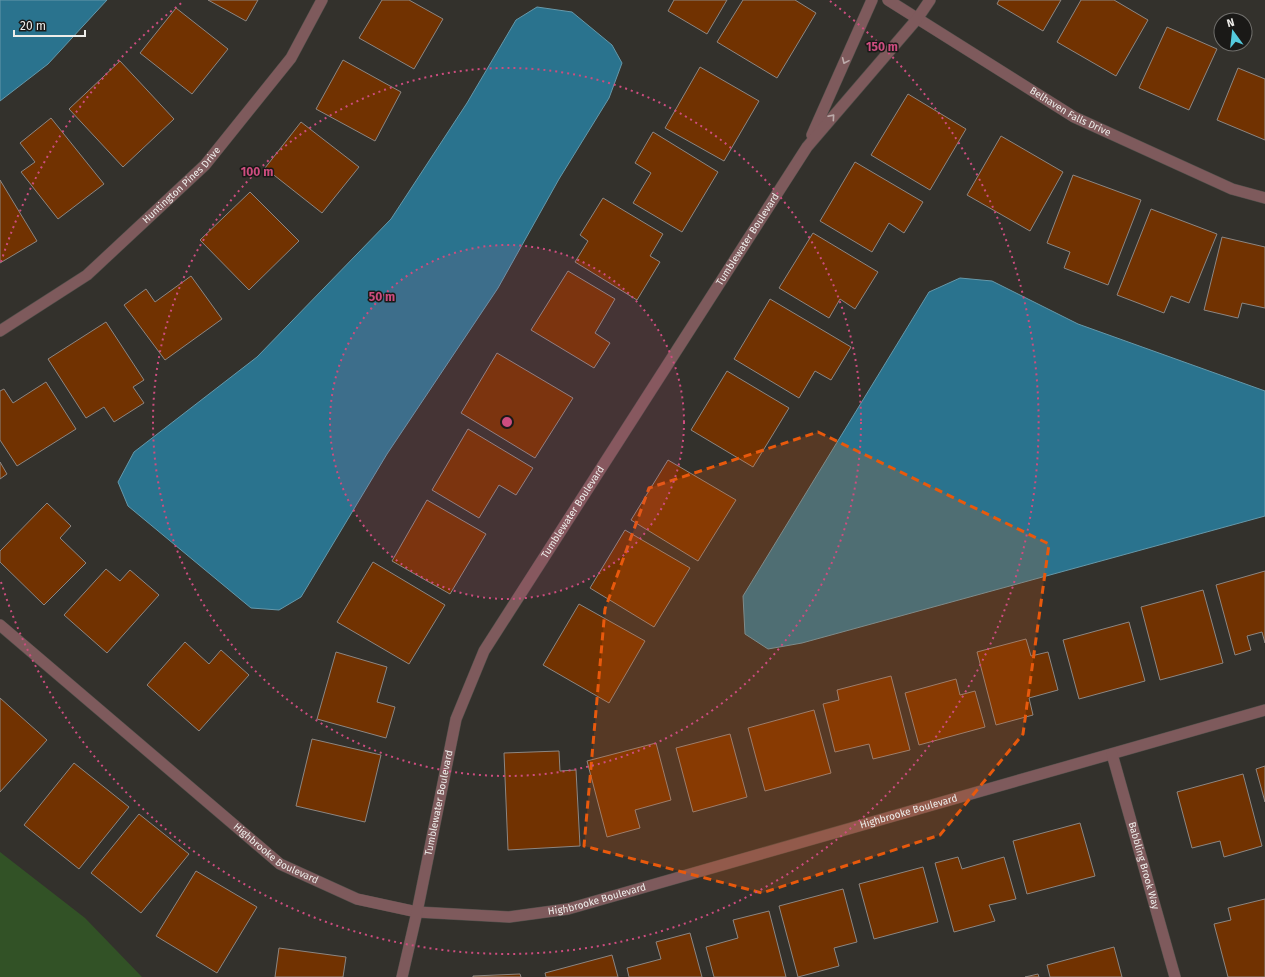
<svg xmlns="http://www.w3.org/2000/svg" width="1265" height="977" font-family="'Fira Sans',sans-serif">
<rect width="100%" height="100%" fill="#33312c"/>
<path fill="#325226" d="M0,852L85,918L142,977H0Z"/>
<path fill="#2a738e" stroke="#6598aa" d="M0,0H107L48,64L0,101Z
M537,7L572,12L612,45L622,63L609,98L559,179L498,288L387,454L301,597L279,610L251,608L128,506L118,482L134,452L257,357L391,219L467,103L516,20Z
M960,278L992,281L1078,324L1265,391V516L802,643L768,649L745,634L743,596L929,292Z"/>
<path fill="#713201" stroke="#8c8682" d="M208,0H258L246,21Z
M382,0H409L443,19L414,69L359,38Z
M674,0H727L707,34L668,11Z
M743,0H795L816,13L777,78L717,42Z
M999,0H1061L1043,31L997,4Z
M1081,0H1114L1148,20L1116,76L1057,42Z
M176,8L228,49L192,94L140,53Z
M1167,27L1217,49L1189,110L1139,88Z
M343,60L401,92L375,141L316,109Z
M120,61L174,119L123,167L69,109Z
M700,67L759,101L724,161L665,128Z
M1238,68L1265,79V140L1217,120Z
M908,94L966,129L930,190L871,155Z
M51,118L104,184L58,219L21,172L35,162L20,143Z
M301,122L359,167L322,213L265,168Z
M653,132L718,172L682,232L633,203L651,173L635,163Z
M1001,136L1063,172L1030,231L967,195Z
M855,162L923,202L904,233L889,223L872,252L820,221Z
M1073,175L1141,200L1108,285L1064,268L1070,252L1047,243Z
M0,180L37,241L0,263Z
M250,192L299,241L249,290L200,240Z
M603,198L663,234L650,256L660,262L637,300L575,262L588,241L580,235Z
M1151,209L1217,234L1189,303L1171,296L1164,313L1117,295Z
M813,233L878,272L855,309L840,299L829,318L779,288Z
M1222,237L1265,247V308L1242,303L1238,318L1204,310Z
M568,271L615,299L595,333L610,343L594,368L531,330Z
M191,276L222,319L165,360L124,305L146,289L155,302Z
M770,299L851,347L831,380L815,371L799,398L734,359Z
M106,322L144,380L133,387L144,403L114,422L104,407L86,418L48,359Z
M497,353L573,398L535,458L461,413Z
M727,371L789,408L753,467L691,430Z
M46,382L76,429L17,466L0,440V391L4,389L13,403Z
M468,429L533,468L516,495L499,485L479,518L432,490Z
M668,460L736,500L698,561L631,520Z
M0,462L7,474L0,479Z
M427,500L486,534L450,594L392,561Z
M47,503L71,526L60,538L86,563L44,605L0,562V551Z
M625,530L690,568L654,627L590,588Z
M373,562L445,605L409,664L337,622Z
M106,569L120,581L130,570L159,595L107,653L64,615Z
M1265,571V643L1262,632L1247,636L1251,650L1235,655L1216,585Z
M1203,590L1223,663L1160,680L1141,607Z
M579,604L645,641L609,703L543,665Z
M1129,622L1145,681L1079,699L1063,640Z
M1026,639L1031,656L1048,652L1058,690L1029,698L1033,715L996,725L977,652Z
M185,642L209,664L221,650L249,675L199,731L147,685Z
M336,652L387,667L377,702L395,707L386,738L317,719Z
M891,676L910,750L873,759L869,744L835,752L823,704L839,700L837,690Z
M956,679L960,695L975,691L985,727L919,745L905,693Z
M0,698L47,740L0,792Z
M814,710L831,773L765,791L748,728Z
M730,734L747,797L693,812L676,748Z
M312,739L381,755L365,822L296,806Z
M656,743L671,800L635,810L640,828L607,837L587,761Z
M559,751L560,771L576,770L580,846L508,850L504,753Z
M74,763L129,807L79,869L24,825Z
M1265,766V802L1256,769Z
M1243,774L1262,846L1224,857L1220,841L1192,848L1177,792Z
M139,814L189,854L141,913L91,873Z
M1080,823L1095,876L1027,894L1013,841Z
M958,857L962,869L1004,857L1016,899L989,905L995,921L954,932L935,863Z
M923,867L938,922L874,939L859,884Z
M196,871L257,907L217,973L156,936Z
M843,889L857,942L834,948L839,966L798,977L779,906Z
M1265,899V977H1228L1214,924L1231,920L1228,908Z
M769,911L786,977H714L706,947L738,938L733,920Z
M690,933L702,977H629L627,968L661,959L656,942Z
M1114,947L1122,977H1050L1047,965Z
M279,948L346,957L343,977H275Z
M612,955L618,977H546L545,973Z
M520,974L521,977H473V976Z
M1038,974L1039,977H1025Z"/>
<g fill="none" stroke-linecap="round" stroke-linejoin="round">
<g stroke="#514f4a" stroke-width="12">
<g id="minor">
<path id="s1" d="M888,0L1074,117L1232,189L1265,198"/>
<path d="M812,135L872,0"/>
<path id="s2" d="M0,331L87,275L205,165L291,58L322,0"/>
<path id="s3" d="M0,625L280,864L357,899L417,912L509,917L568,909L1265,710"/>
<path id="s4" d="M1112,754L1175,977"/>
<path id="s5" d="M402,977L417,912L456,719L484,651L807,147L917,19L930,0"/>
</g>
</g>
<use href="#minor" stroke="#7e5a5c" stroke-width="11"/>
</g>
<defs><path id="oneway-chevron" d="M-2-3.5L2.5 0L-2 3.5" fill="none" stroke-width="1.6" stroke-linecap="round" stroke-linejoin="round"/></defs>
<g stroke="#bcabaa">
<use href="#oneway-chevron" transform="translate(845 61) rotate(114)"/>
<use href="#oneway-chevron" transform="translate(832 117) rotate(-49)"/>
</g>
<path fill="#e8590c" fill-opacity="0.2" stroke="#e8590c" stroke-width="3" stroke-dasharray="8 5" stroke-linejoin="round" d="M818,432L1049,544L1023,734L940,835L762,893L584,846L605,609L649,488Z"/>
<circle cx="507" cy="422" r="177" fill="#cd4d7f" fill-opacity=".12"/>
<g fill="none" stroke="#cd4d7f" stroke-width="2" stroke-dasharray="2 4">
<circle cx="507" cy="422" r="177"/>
<circle cx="507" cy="422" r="354"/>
<path d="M1 262A531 531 0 0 1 184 1M830 1A531 531 0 1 1 1 582"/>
</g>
<g text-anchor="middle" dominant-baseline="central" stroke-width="3" stroke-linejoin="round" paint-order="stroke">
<g font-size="10" fill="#eeedea" stroke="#1a1917">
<text stroke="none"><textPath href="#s1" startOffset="214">Belhaven Falls Drive</textPath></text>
<text stroke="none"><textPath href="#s2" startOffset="234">Huntington Pines Drive</textPath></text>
<text stroke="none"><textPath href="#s5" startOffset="826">Tumblewater Boulevard</textPath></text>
<text stroke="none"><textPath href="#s5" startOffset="502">Tumblewater Boulevard</textPath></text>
<text stroke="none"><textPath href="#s5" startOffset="178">Tumblewater Boulevard</textPath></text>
<text stroke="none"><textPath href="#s3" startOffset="1020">Highbrooke Boulevard</textPath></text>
<text stroke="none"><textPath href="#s3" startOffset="359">Highbrooke Boulevard</textPath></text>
<text stroke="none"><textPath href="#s4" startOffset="116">Babbling Brook Way</textPath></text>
<text stroke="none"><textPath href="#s3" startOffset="696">Highbrooke Boulevard</textPath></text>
</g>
</g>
<circle cx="507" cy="422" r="6" fill="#cd4d7f" stroke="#1a1917" stroke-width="2"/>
<g font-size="12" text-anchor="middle" font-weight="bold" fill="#cd4d7f" stroke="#1a1917" stroke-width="3" stroke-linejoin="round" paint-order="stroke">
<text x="882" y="51">150 m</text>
<text x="257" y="176">100 m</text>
<text x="382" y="301">50 m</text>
</g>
<g transform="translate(1233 32) rotate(345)"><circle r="19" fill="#1a1917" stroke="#6f6e6b"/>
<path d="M0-3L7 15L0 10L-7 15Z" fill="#54cadd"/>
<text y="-6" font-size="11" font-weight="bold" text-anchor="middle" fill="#eeedea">N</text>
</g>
<path d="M14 30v6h71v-6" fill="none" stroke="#eeedea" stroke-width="2"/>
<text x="20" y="30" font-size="12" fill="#eeedea" stroke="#1a1917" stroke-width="3" paint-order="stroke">20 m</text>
</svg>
